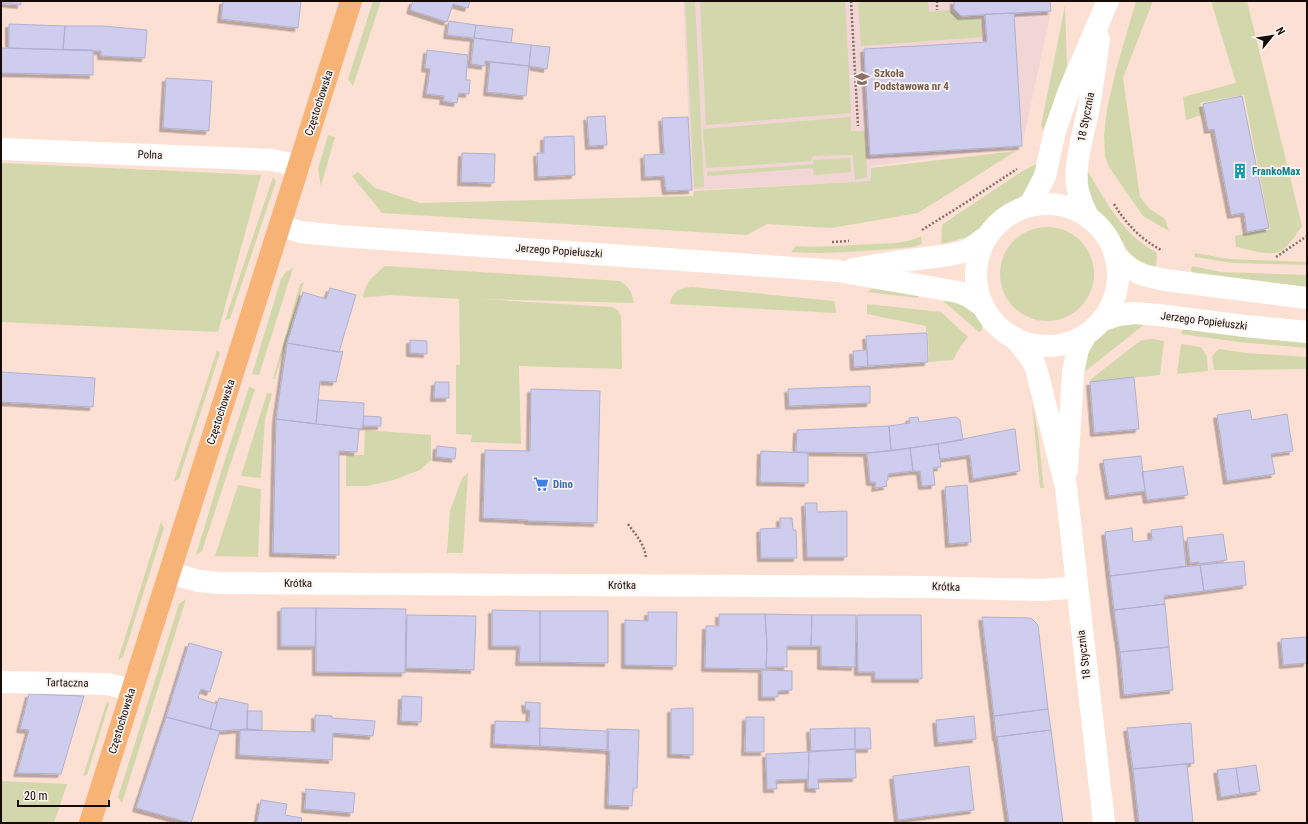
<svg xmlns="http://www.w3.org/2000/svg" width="1308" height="824" font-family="'Roboto Condensed',sans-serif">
<defs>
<filter id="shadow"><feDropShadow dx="-3.5" dy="3.5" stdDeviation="0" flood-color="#0004"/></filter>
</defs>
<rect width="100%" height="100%" fill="#fde0d4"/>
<path fill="#f1d6d5" d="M683,1H1050L1051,11L1022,146L871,166L872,181L692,190Z"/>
<path fill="#d2d8ab" d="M373,1H381L353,86L348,79Z
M685,1H695L704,187L694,188Z
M700,1H845L851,113L706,125Z
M858,1H928L929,12L950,10L959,19L980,18L982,37L861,46Z
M1136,1H1153L1123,78L1140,197L1150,209L1165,219L1169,231L1143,216L1109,167L1105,156L1104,135L1107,109L1116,70Z
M1211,1H1247L1302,226C1296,234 1288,248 1279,252C1267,256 1248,249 1236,247L1235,236L1270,229L1244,95L1200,103L1202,115L1186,120L1183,97L1236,83Z
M1065,5L1067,66L1046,133L1041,126Z
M851,117V131H865L867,177L855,180L853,155L813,156L811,161L706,168L703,129Z
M328,135L335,137L321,186L318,169Z
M1016,151L918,213L831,228L767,224L747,235L382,213L352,176L358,172L375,188L420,203L693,196L694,191L871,181V168Z
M850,158L851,172L814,175L813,168L707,176V172L814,164L813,160Z
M1040,162L1027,192L995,214L982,226L968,237L941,244L942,226L943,224L1021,172Z
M1,163L261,175L218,332L1,322Z
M1087,170C1101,193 1114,218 1134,237C1141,243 1149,248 1157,253L1156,267C1129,264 1126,244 1113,227C1106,218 1096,211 1091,200C1090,196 1088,190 1087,186C1087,183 1088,180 1088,176H1087Z
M273,177L276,181L230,319L225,320Z
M1000 274a47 47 0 1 1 94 0a47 47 0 1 1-94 0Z
M921,236L922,244L913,247C873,250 832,255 791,252L796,246C821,248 847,245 873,244C888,243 907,244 921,236Z
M1195,253L1229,259L1307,262V265L1233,263L1194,257Z
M385,266L620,281C630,287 632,293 634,303L481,299L611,307L618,310L621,317L622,369L519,366L521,444L471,442L472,435L456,434V365H460L459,299L389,295L363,298C364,283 374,275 385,266Z
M1192,266L1221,272L1307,275V291L1194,275L1191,270Z
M293,268L259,375L252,374L281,279L286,272Z
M304,282L275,379H273L300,284Z
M692,287L834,301L835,304L836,313L670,304C672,291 680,288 692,287Z
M872,289L922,294L917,298L867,292Z
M942,300C962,300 970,309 982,322V330L979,332Z
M867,304L941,312L968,337L960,347L953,360L929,362L928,332H926V326L867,314Z
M1146,323L1082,374C1085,354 1096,331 1118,325C1126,323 1137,323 1146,323Z
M1186,328L1274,340L1307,341V348L1239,342L1181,334L1182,331Z
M1153,339L1164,341L1160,375L1090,382V380L1136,344L1142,340Z
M1181,344L1201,347L1207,356L1208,371L1177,374Z
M1219,349L1246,353L1307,357V369L1214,370L1212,356Z
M217,350L220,353L179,479L174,481Z
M249,387L255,389L202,551L196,555L221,472Z
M267,393L272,394L265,419L261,478L241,476Z
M1032,404L1038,433L1044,488H1040Z
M365,430L431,435V460L420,470L393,480L368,486H346V455H364Z
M468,473L463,553H447L450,511L462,478Z
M238,485L261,489L258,557L215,556Z
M161,522L164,528L123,657L118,660Z
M186,599L122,803L118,797L179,604L183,601Z
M107,701L109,704L87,775L83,776Z
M1,781L67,784L54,823H1Z"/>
<path fill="#cecdee" stroke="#b1b0d0" filter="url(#shadow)" d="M1,1H21V5L1,3Z
M223,1H301L298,28L221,19Z
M413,1H470L468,8L453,4L447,22L410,10Z
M954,1H1050L1051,11L961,16L954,9Z
M1014,13L1022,146L870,155L864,49L987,42L985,14Z
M449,21L476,25L474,38L447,35Z
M9,24L65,26L63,50L9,48Z
M476,25L513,29L511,43L474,38Z
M65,26H103L147,30L145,58L101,56V51L63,50Z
M474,38L531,45L529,66L485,61V66L471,64Z
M531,45L550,47L547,69L529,66Z
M1,48L93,50V75L1,73Z
M427,50L468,55L466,80H470L469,94L459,93L457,103L443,101L444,96L426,94L430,69L425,68Z
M490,62L529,66L526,96L487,92Z
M166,78L212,81L209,131L163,128Z
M1242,96L1269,228L1247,232L1244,213L1231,215L1214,129L1208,130L1203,104Z
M605,116L607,145L589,146L587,117Z
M688,117L692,190L666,191L664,176L645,177L644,155L664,154L662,118Z
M574,136L575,175L538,177L537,153H544V137Z
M462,153L495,154L494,183L461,182Z
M330,288L356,295L339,352L287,343L303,292L326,299Z
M925,333H927L928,362L868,366L866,336Z
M410,340L427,341V354L410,353Z
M287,343L339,352L343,351L336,382L320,381L316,424L276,419Z
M867,350L868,366L854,367L853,351Z
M1,372L95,378L93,407L1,402Z
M1134,377L1139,429L1094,433L1090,382Z
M435,382H449V398H434Z
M870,386V403L789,406L788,389Z
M531,389L600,391L597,523L528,521V520L483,518L485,450L530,451Z
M318,400L364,403L363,427L359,429L316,424Z
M1250,410L1252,420L1287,414L1293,451L1271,454L1275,474L1227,481L1217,415Z
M364,416L381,417V426H363Z
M918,417L919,422L956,417L960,420L963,440L891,451L889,426L910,423L909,418Z
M276,419L359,429L357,452L339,451V555L273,553Z
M889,426L891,451L867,453L796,452L797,430Z
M1013,429H1015L1020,471L973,479L970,455L940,459L938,444Z
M938,444L941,467L933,468L935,485L922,486L920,471H913L910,448Z
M437,446L456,448L455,459L436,457Z
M910,448L913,471L888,474V480L886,481L887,486L875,488L876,482H870L867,453Z
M761,451L808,453V483L760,482Z
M1141,456L1145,491L1109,496L1103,460Z
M1183,466L1188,495L1147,500L1142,472Z
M967,485L971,542L949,544L945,487Z
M805,503H817V512L847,511V557H807Z
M780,518H792L793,530H796L797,558H761L760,529L780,528Z
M1182,526L1186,566L1110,576L1105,532L1132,528L1133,542L1152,540L1151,530Z
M1223,534L1227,560L1199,564V562L1190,563L1187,538Z
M1244,561L1246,585L1204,591L1200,565Z
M1200,565L1204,591L1164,596L1165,604L1114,610L1110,576Z
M1165,604L1169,647L1120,652L1114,610Z
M281,608H316L315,646H281Z
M316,608L406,609L405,673L316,672Z
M492,610L540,611V662H519L520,646H492Z
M540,611H608V663L540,662Z
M648,612H677L676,666L625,665V620L648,621Z
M719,614H765L767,645L766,669L705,668L706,626H719Z
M765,614L812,615L811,646H787V667H766L767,645Z
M407,615L476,616L474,670L406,668Z
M812,615H856L855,667L821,666V646H811Z
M857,615H921L922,679H875V672H858Z
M982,617L1031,618L1038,625L1048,709L994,716Z
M1307,637V663L1283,665L1281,639Z
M189,643L222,652L210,692L201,689L198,698L217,704L210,729L166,717Z
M1169,647L1173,690L1124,695L1120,652Z
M762,670L792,671V690L778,691V697H762Z
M29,694L84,696L61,774L17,773L29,730L20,729Z
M402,696L422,697L421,722L401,721Z
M219,698L248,704L247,729L220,731L210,729Z
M525,702L540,703V746L494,744L495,721L529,722L530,710H526Z
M693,708V755L671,754V709Z
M1048,709L1051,730L996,737L994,716Z
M247,711H262V730L247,729Z
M315,715L332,716V718L375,721L373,736L333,733L332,760L239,755L240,730L315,732Z
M974,716L976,739L938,743L936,720Z
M166,717L220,731L191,823L136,808Z
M746,717H764V752H745Z
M1191,723L1194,763L1133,769L1127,728Z
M539,728L607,731V750L540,746Z
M855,728V749L811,751L810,729Z
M855,728H870L871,749H855Z
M607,729L639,730L637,788H633L632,806L608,805L610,751H608L609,731H607Z
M1051,730L1063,823H1009L997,737Z
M855,749L856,778L818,779L819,789L808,788L809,752Z
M809,752L808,779L776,780L777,789H767L766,754Z
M1187,764L1193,823H1139L1133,769Z
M1256,765L1260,791L1240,794L1236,768Z
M969,766L974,810L898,820L893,776Z
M1236,768L1240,794L1221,797L1217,770Z
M305,789L355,793L353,813L305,809L306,790Z
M261,800L287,804L285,815L302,818L301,823H257Z"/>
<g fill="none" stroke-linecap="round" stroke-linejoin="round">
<path stroke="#847068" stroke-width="2.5" stroke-dasharray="2 2" stroke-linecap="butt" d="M851,1L858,126
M937,1V10
M1114,204C1126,224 1141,239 1161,250
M922,230L962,205L1017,169
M832,242L849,241
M1276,257L1307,236
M628,524C636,535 645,545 646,558"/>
<path stroke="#fff" stroke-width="22" d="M1,149L272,160L299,166
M169,573L199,581L220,583L923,587L1042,590L1077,587
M1,682L107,684L132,690"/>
<path stroke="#fff" stroke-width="22" d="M976 275a71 71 0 1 1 142 0a71 71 0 1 1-142 0Z
M1030,205L1045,176L1055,131L1069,91L1108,1
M1088,217C1083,206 1078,196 1077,185C1074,162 1085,129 1089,106C1093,84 1096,61 1099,39
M281,226L301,232L339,236L838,271L958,292L968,296L984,307
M1115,256L1131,269L1143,275L1165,280L1307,298
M853,269L895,262L949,255L962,252L971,248L986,237
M1103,320L1118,315L1134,313L1159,315L1245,326L1307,332
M1015,338L1032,360L1036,368L1066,487L1104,823
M1067,470L1073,373L1078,349L1085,336"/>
<path stroke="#f7b275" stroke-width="22" d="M90,823L351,1"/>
</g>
<defs>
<g id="school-bare" transform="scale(1.2)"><path d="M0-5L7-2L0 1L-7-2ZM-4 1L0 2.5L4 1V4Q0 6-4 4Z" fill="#8d6e63" stroke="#faf3f0" stroke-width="2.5" paint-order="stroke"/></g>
<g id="building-bare" transform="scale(1.2)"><path d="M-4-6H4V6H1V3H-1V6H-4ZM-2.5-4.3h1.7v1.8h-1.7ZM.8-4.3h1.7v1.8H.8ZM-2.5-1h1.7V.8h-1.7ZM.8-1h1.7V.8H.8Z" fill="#0f9aa8" stroke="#faf3f0" stroke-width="2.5" paint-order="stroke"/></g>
<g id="supermarket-bare" transform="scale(1.2)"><path d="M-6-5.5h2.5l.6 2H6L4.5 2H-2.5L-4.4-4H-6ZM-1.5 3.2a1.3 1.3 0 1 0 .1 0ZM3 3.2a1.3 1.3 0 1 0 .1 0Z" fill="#3f7fe0" stroke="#faf3f0" stroke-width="2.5" paint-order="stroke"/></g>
</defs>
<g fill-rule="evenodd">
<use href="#school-bare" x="862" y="79"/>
<use href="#building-bare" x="1240" y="171"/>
<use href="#supermarket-bare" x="541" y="484"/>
</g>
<g text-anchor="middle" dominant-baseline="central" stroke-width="3.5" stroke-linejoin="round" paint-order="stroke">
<g font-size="11" font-weight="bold" fill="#785e54" stroke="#faf3f0" text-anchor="start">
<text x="874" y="73">Szkoła<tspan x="874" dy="13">Podstawowa nr 4</tspan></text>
</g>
<g font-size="11" fill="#170b07" stroke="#faf3f0">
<text transform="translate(319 103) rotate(-72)">Częstochowska</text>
<text transform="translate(1086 117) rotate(-79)">18 Stycznia</text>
<text transform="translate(150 155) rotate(2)">Polna</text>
<text transform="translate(559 251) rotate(4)">Jerzego Popiełuszki</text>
<text transform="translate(1204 321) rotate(7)">Jerzego Popiełuszki</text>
<text transform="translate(221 412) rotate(-72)">Częstochowska</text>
<text x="298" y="583">Krótka</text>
<text x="622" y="585">Krótka</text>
<text transform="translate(946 587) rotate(2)">Krótka</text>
<text transform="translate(1084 655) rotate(-97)">18 Stycznia</text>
<text transform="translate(67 683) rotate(1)">Tartaczna</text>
<text transform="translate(122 721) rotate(-73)">Częstochowska</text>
</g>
<g font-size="11" font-weight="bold" fill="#0d838f" stroke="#faf3f0" text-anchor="start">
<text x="1252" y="171">FrankoMax</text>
</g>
<g font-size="11" font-weight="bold" fill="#366cbe" stroke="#faf3f0" text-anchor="start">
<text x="553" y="484">Dino</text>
</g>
</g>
<rect width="1308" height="824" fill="none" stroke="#170b07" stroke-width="4"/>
<g transform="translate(1272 36) rotate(60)" stroke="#faf3f0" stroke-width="3" paint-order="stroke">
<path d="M0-3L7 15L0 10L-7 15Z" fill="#170b07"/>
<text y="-6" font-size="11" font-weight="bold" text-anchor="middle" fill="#170b07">N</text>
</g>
<path d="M18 800v6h91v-6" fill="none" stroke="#170b07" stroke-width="2"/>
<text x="24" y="800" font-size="12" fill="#170b07" stroke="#faf3f0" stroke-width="3" paint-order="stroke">20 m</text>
</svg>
